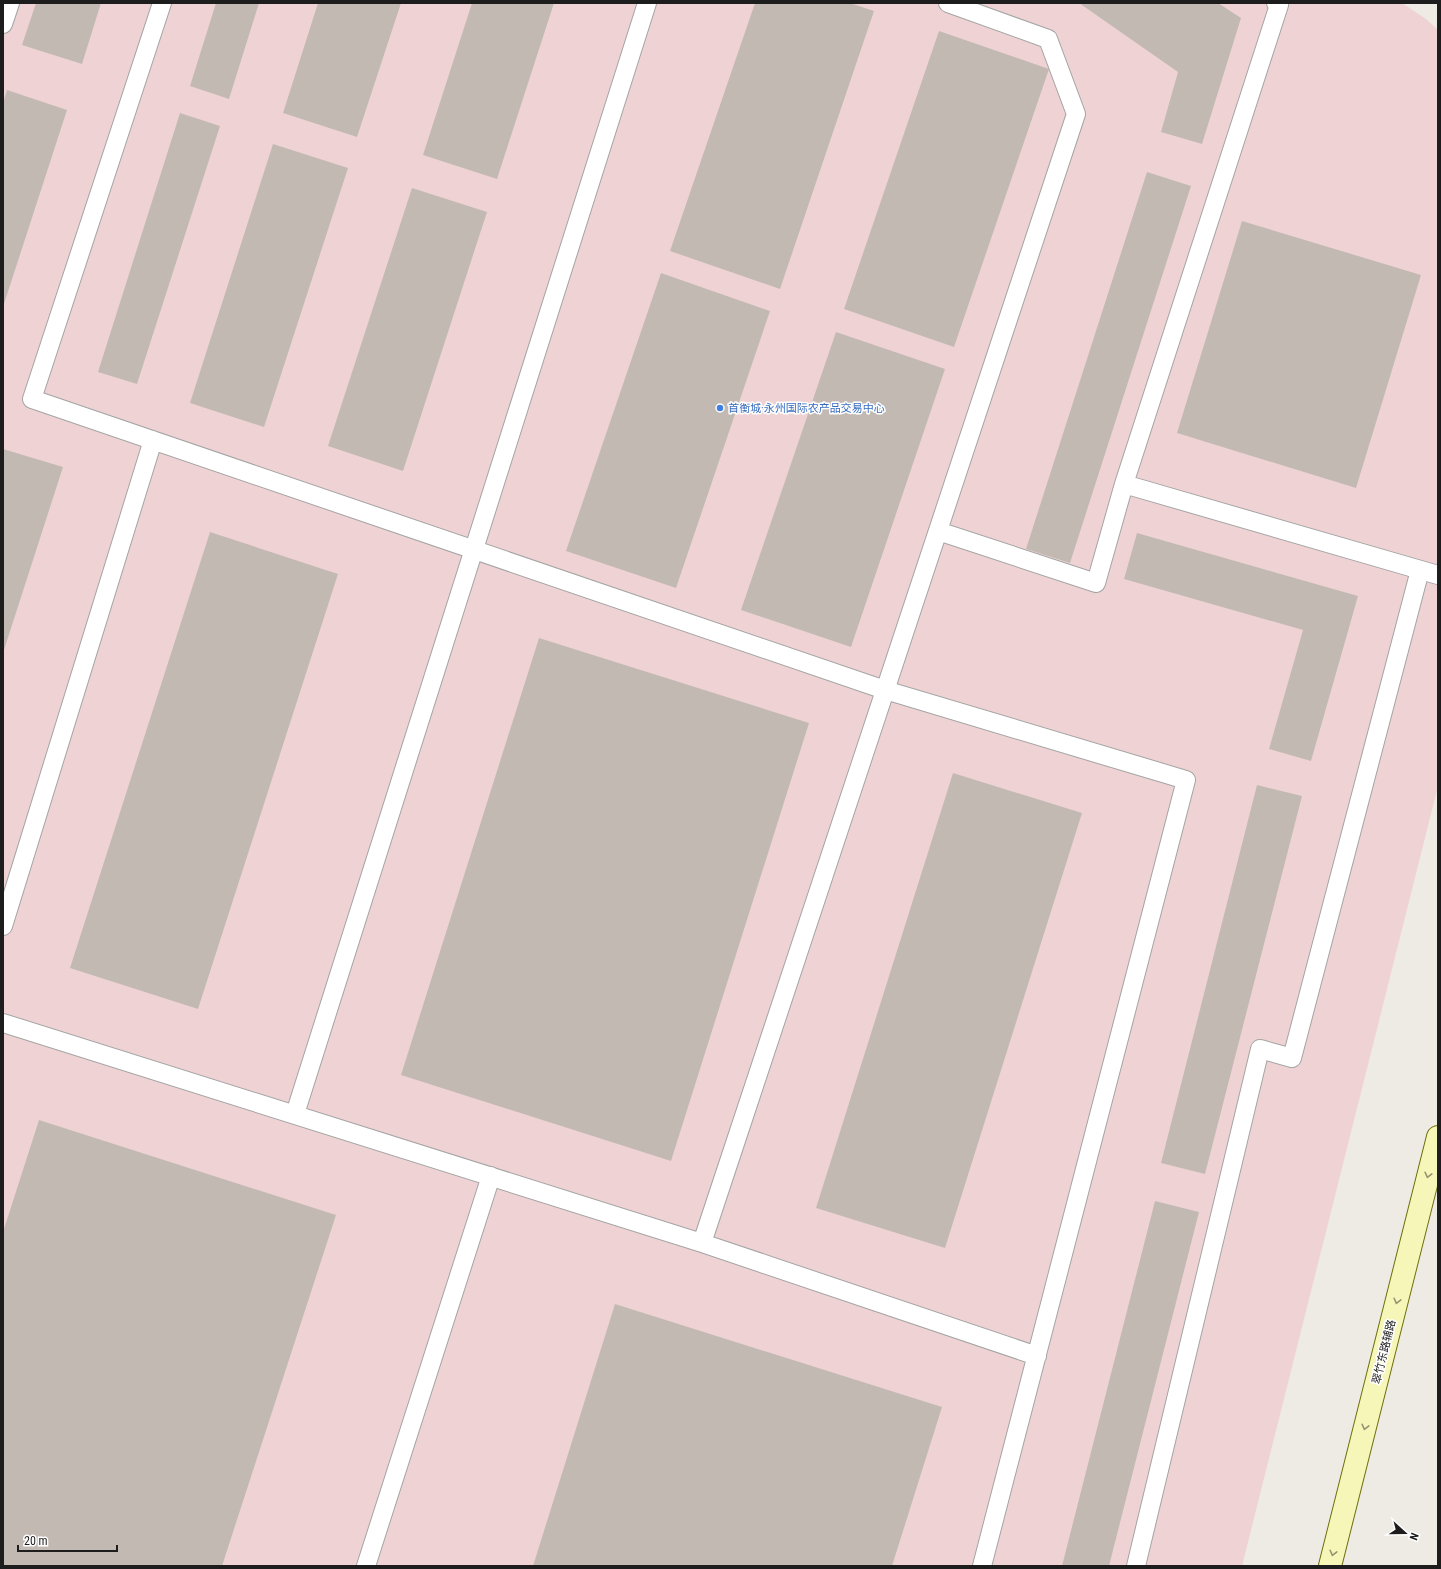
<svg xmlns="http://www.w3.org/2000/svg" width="1441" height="1569" font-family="'Roboto Condensed','Noto Sans SC',sans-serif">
<rect width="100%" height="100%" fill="#eeeae4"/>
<path fill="#efd3d4" d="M3,3H1402L1426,19L1438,30V786L1242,1566H3Z"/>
<path fill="#c3b9b3" d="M36,3H101L82,64L22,45Z
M216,3H259L229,99L190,86Z
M318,3H401L357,137L283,113Z
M472,3H554L497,179L423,155Z
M755,3H850L874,11L780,289L670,251Z
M1079,3H1218L1241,18L1202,144L1161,132L1178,72Z
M939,31L1049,69L954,347L844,309Z
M7,90L67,110L3,307V103Z
M180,113L220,126L137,384L98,372Z
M273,144L348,168L264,427L190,403Z
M1147,172L1191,186L1070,563L1026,549Z
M412,188L487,212L403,471L328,446Z
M1242,221L1421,275L1356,488L1177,433Z
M661,273L770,311L676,588L566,551Z
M836,332L945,369L851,647L741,610Z
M3,449L63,467L3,653Z
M210,532L338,574L198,1009L70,968Z
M1137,533L1358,596L1311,761L1269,749L1303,630L1124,579Z
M539,638L809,723L671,1161L401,1075Z
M953,773L1082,813L945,1248L816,1208Z
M1257,785L1302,796L1205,1174L1161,1163Z
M39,1120L336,1215L222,1566H3V1232Z
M1155,1201L1199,1212L1109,1566H1062Z
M615,1304L942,1407L892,1566H533Z"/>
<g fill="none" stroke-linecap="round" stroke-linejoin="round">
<g stroke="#a4a4a4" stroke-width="20">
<path id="lane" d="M162,3L32,399L885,690L1186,780L982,1566
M1276,3L1279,5L1124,484L1438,575
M3,24L10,3
M938,531L1096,583L1124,484
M3,926L153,440
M3,1023L702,1243L1037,1356
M295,1114L647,3
M702,1243L1076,114L1048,39L948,3
M366,1566L491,1176
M1136,1566L1260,1049L1292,1058L1420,570"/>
</g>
<g stroke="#6c7009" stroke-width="24">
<path id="secondary" d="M1330,1566L1438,1137"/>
</g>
<use href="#lane" stroke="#fff" stroke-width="18"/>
<use href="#secondary" stroke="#f7f6b9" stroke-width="22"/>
</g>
<defs><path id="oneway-chevron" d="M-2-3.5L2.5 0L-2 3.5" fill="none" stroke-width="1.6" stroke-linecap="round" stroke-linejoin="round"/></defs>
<g stroke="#959473">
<use href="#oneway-chevron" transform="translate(1428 1175) rotate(104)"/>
<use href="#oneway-chevron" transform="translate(1397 1301) rotate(104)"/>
<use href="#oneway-chevron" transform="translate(1365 1427) rotate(104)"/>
<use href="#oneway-chevron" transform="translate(1333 1553) rotate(104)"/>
</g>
<circle fill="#3f7fe0" stroke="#fff" stroke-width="1.5" cx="720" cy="408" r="4"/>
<g text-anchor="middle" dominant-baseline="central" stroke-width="3" stroke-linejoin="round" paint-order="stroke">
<g font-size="11" fill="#366cbe" stroke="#fff" text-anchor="start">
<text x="728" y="408">首衡城·永州国际农产品交易中心</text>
</g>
<g font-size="11" fill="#1d1d1d" stroke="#fff">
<text transform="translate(1384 1352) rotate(-76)">翠竹东路辅路</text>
</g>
</g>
<rect width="1441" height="1569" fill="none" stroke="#1d1d1d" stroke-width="8"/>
<g transform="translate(1405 1533) rotate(111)" stroke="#ffffff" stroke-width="3" paint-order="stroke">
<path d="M0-3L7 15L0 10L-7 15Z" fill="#1d1d1d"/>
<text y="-6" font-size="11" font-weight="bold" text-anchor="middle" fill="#1d1d1d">N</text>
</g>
<path d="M18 1545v6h99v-6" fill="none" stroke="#1d1d1d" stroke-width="2"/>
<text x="24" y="1545" font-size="12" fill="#1d1d1d" stroke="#ffffff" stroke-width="3" paint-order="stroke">20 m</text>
</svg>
